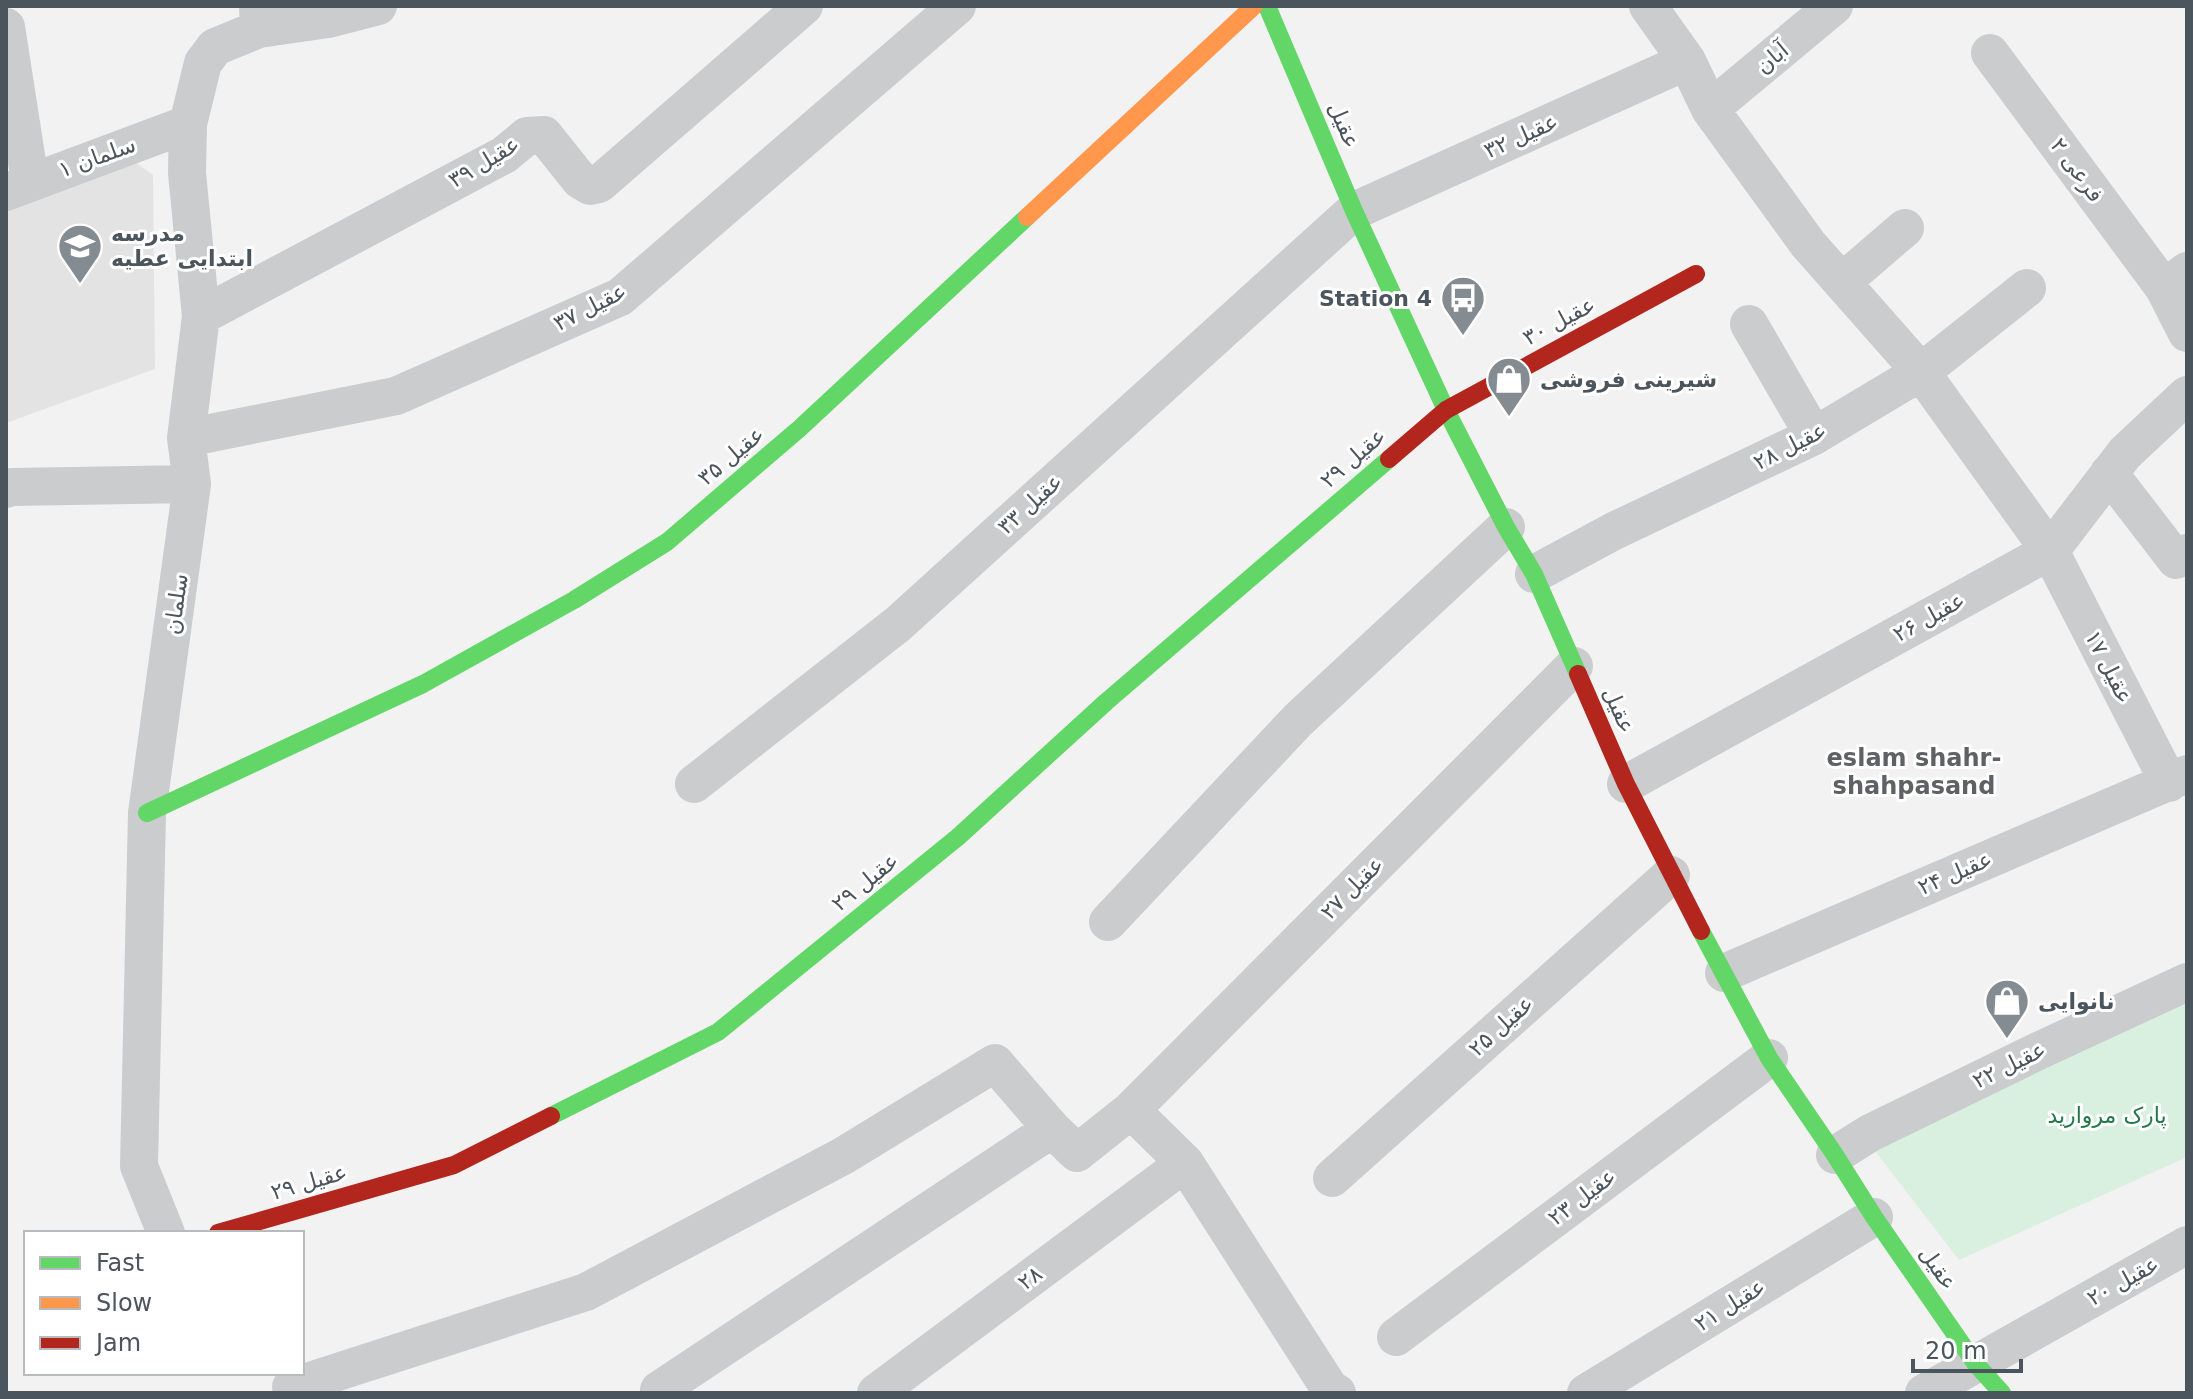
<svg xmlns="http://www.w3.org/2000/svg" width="2193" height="1399" font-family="'DejaVu Sans','Noto Sans Arabic',sans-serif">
<rect width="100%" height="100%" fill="#f2f2f2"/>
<path fill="#e4e3e3" d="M125,155L153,175L155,369L6,423V202Z"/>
<path fill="#d9efe0" d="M2187,995V1157L1959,1260L1875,1151Z"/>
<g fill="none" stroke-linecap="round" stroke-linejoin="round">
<path stroke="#cacccd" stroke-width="38" d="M1648,6L1687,61L1710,109L1808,244L1921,372L2050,551L2169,783
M6,27L30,181
M259,29L328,19L378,6
M1990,53L2164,288
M1710,109L1834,6
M6,192L188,124
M2187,271L2164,288L2187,333
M1842,282L1905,228
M201,316L504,155L527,136L544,135L580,180L590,186L599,184L804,6
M1749,324L1814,436
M186,438L396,396L620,297L957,6
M2109,473L2176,560L2187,553
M6,489L12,487L192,484
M1534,574L1614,531L1814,436L1921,372L2027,288
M694,784L898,624L1354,211L1687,61
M1626,784L2050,551L2125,453L2187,395
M1108,922L1298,720L1506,527
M1724,973L2187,774
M1131,1110L1185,1163L1330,1389L1337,1393
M1835,1155L1870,1133L2034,1053L2187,982
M1332,1178L1671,875
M166,1233L139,1166L147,813L192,484L186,438L201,316L187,173L188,124L203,63L215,47L259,29L258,6
M1396,1337L1769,1058
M291,1387L586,1292L843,1156L995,1063L1052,1129
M659,1390L1052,1129L1077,1153L1131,1110L1574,666
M876,1393L1185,1163
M1586,1393L1874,1217
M1924,1393L2187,1245"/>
<path stroke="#63d668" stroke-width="18" d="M1267,6L1354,211L1446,410L1506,527L1534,574L1578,674
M147,813L423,684L574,600L667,542L799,429L1027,217
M1701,931L1769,1058L1835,1155L1874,1217L1975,1363L2002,1393
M551,1116L718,1032L958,837L1106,702L1389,459"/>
<path stroke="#ff974d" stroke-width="18" d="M1027,217L1254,6"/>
<path stroke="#b3261e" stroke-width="18" d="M1389,459L1446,410L1696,274
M1578,674L1626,784L1701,931
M218,1233L454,1165L551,1116"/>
</g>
<defs>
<g id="school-pin" transform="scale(2.3)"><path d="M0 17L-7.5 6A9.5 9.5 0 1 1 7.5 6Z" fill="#858c91" stroke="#fff"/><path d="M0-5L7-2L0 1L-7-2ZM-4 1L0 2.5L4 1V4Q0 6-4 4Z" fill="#fff"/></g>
<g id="bus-pin" transform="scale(2.3)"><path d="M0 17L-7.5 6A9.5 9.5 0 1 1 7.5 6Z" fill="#858c91" stroke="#fff"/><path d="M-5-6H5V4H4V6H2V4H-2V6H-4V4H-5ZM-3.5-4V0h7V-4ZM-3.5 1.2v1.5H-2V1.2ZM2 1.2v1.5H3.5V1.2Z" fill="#fff"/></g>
<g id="shop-pin" transform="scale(2.3)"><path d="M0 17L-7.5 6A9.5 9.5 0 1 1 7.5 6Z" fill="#858c91" stroke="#fff"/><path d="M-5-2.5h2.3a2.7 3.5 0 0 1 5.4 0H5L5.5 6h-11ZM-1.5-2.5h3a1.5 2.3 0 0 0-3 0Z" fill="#fff"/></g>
</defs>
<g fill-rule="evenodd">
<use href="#school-pin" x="80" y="246"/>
<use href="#bus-pin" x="1463" y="298"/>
<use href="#shop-pin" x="1509" y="379"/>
<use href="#shop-pin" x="2007" y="1001"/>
</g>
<g text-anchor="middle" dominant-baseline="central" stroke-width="6" stroke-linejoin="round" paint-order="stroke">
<g font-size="22" fill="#4b555d" stroke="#fff">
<text transform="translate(1772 58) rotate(-40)">آبان</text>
<text transform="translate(1344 125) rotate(67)">عقیل</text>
<text transform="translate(1521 136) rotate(-24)">عقیل ۳۲</text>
<text transform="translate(97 157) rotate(-20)">سلمان ۱</text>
<text transform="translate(484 162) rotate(-31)">عقیل ۳۹</text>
<text transform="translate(2077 170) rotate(54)">فرعی ۲</text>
<text transform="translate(590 307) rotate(-27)">عقیل ۳۷</text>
<text transform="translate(1559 321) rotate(-28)">عقیل ۳۰</text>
<text transform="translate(1790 446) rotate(-27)">۲۸ عقیل</text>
<text transform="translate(731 456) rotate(-40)">عقیل ۳۵</text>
<text transform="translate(1353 458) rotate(-41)">عقیل ۲۹</text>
<text transform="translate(1030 504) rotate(-42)">عقیل ۳۳</text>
<text transform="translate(176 604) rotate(-82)">سلمان</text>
<text transform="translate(1929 617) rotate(-29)">عقیل ۲۶</text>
<text transform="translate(2109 667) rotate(63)">عقیل ۱۷</text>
<text transform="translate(1619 710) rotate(66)">عقیل</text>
<text transform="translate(1955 873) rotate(-23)">عقیل ۲۴</text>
<text transform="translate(865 882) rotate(-39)">عقیل ۲۹</text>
<text transform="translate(1352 888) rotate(-45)">عقیل ۲۷</text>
<text transform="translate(1501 1026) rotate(-42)">عقیل ۲۵</text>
<text transform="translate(2009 1065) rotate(-26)">عقیل ۲۲</text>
<text transform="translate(309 1182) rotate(-16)">عقیل ۲۹</text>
<text transform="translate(1582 1197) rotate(-37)">عقیل ۲۳</text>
<text transform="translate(1938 1268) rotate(55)">عقیل</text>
<text transform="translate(1030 1278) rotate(-37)">۲۸</text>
<text transform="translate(2123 1281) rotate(-29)">عقیل ۲۰</text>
<text transform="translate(1730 1305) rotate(-32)">عقیل ۲۱</text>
</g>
<g font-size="22" font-weight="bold" fill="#4b555d" stroke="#fff" text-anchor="start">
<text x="111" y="233">مدرسه<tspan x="111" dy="25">ابتدایی عطیه</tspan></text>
<text x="1432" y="298" text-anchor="end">Station 4</text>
<text x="1540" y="379">شیرینی فروشی</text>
<text x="2038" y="1001">نانوایی</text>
</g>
<g font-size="22" fill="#217947" stroke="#fff">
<text x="2107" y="1115">پارک مروارید</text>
</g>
<g font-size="24" font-weight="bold" fill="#5e6265" stroke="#fff">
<text x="1914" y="758">eslam shahr-<tspan x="1914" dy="28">shahpasand</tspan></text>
</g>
</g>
<rect width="2193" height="1399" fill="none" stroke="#4b555d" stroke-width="16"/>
<rect x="24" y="1231" width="280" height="144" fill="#ffffff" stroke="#b7bbbe" stroke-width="2"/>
<rect x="40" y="1257" width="40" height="12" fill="#63d668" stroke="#b7bbbe" stroke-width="2"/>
<text x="96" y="1271" font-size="24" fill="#4b555d">Fast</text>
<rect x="40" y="1297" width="40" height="12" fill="#ff974d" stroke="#b7bbbe" stroke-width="2"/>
<text x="96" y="1311" font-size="24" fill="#4b555d">Slow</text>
<rect x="40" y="1337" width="40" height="12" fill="#b3261e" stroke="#b7bbbe" stroke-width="2"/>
<text x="96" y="1351" font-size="24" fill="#4b555d">Jam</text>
<path d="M1913 1359v12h108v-12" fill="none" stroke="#4b555d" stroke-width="4"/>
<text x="1925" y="1359" font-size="24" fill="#4b555d" stroke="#ffffff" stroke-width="6" paint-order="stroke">20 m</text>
</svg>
